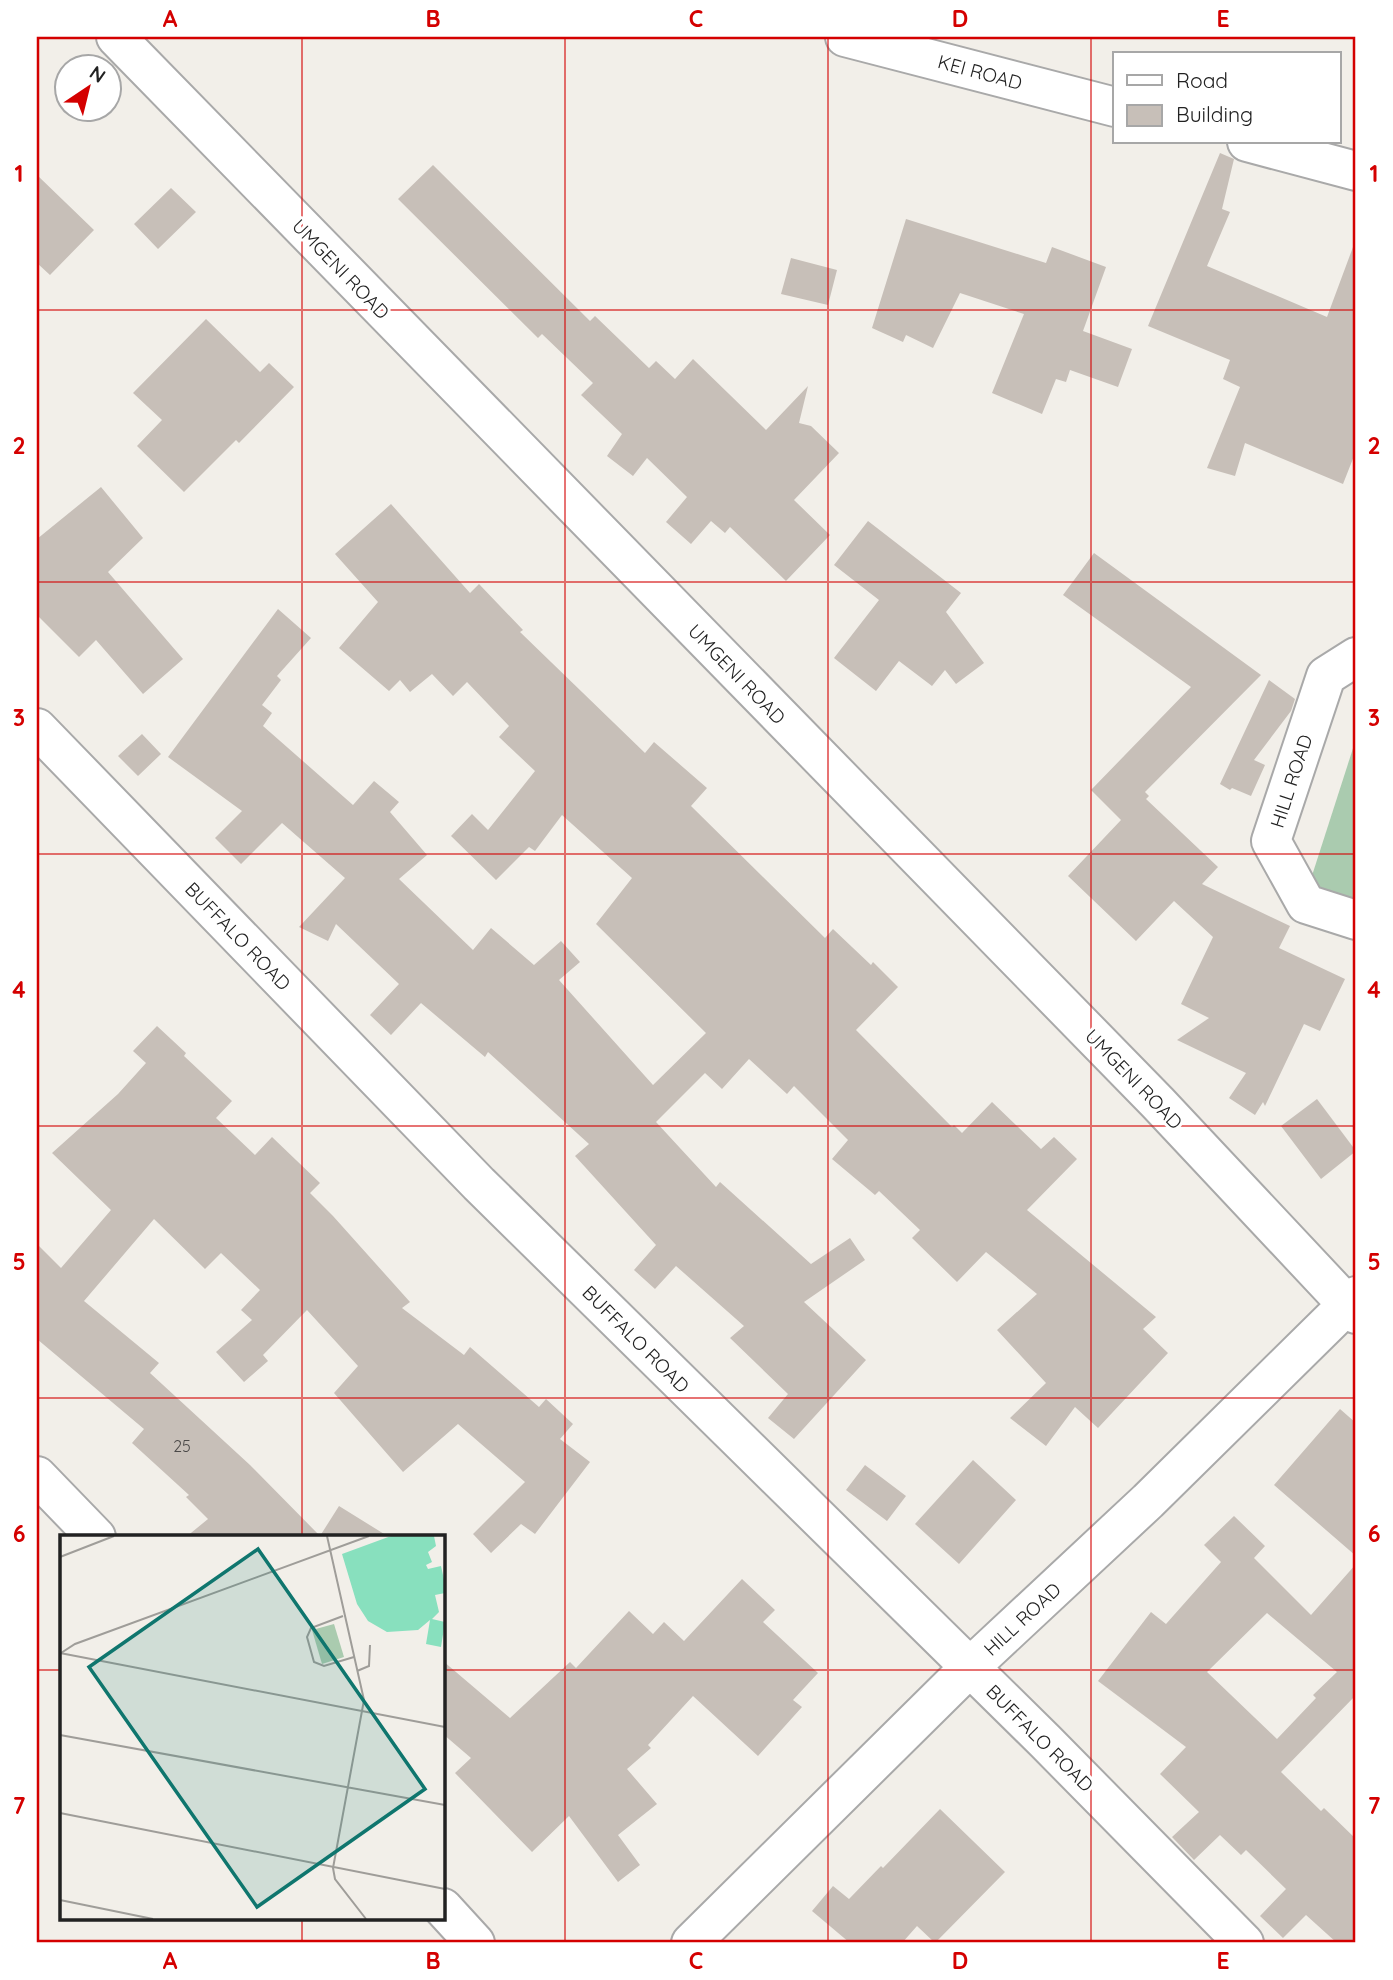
<svg xmlns="http://www.w3.org/2000/svg" width="1393" height="1980" font-family="Quicksand,sans-serif">
<rect width="100%" height="100%" fill="#f2efe9"/>
<path fill="#aacbaf" d="M1356,739V903L1308,888Z"/>
<path fill="#c7bfb8" fill-rule="evenodd" d="M1220,153L1234,159L1222,209L1230,212L1207,266L1327,317L1353,247H1356V451L1343,484L1245,443L1235,476L1207,468L1240,387L1223,379L1230,360L1148,326Z
M433,165L590,321L595,316L649,368L656,361L675,379L693,359L766,430L808,386L799,423L811,426L839,453L794,500L830,535L786,581L730,527L725,533L711,521L691,544L666,522L687,497L647,458L633,476L607,456L622,434L581,395L593,383L542,334L538,338L398,199Z
M37,175L94,230L50,275L37,263Z
M171,188L196,212L158,249L134,224Z
M906,219L1046,263L1052,247L1106,267L1083,331L1132,349L1118,387L1070,370L1066,382L1056,379L1042,414L992,393L1024,314L960,293L933,348L906,335L903,342L872,328Z
M791,258L837,270L828,305L781,294Z
M206,319L260,372L269,363L294,387L239,443L236,440L184,492L137,446L162,420L133,393Z
M101,487L143,538L108,572L183,659L143,694L96,640L79,657L37,615V539Z
M391,504L470,593L479,584L523,630L520,632L645,753L654,742L707,788L691,806L825,938L833,929L871,965L873,962L898,987L856,1030L952,1127L954,1125L962,1133L992,1102L1041,1149L1054,1137L1077,1159L1027,1210L1156,1317L1143,1329L1168,1353L1098,1428L1075,1407L1046,1446L1010,1418L1046,1383L997,1330L1037,1294L986,1252L957,1282L912,1238L920,1230L879,1191L875,1195L832,1159L848,1140L794,1086L787,1094L749,1059L722,1089L705,1073L656,1122L716,1187L720,1182L811,1264L850,1238L865,1260L804,1302L866,1360L794,1439L768,1418L788,1394L730,1338L744,1326L676,1266L655,1289L634,1270L656,1245L575,1156L589,1144L488,1052L485,1057L421,1003L391,1035L370,1015L399,984L336,924L328,941L299,927L345,878L282,823L241,864L215,838L242,811L168,757L278,609L311,638L277,676L281,680L262,705L272,713L263,726L353,805L374,781L399,802L390,812L427,855L399,879L473,950L491,928L534,965L561,941L580,962L559,980L653,1085L706,1033L596,924L632,878L562,815L535,851L529,847L496,880L451,836L472,814L488,830L535,771L499,737L509,726L467,682L453,696L432,674L410,692L400,680L389,691L339,648L378,602L335,554Z
M868,521L961,593L946,612L984,663L956,684L945,670L932,686L899,661L876,691L834,658L879,600L834,565Z
M1094,553L1261,675L1145,792L1149,796L1146,799L1218,867L1202,884L1290,926L1279,948L1345,979L1320,1031L1304,1024L1265,1106L1263,1102L1255,1115L1229,1098L1246,1073L1177,1040L1209,1018L1181,1004L1213,937L1174,901L1136,941L1068,876L1121,820L1091,790L1191,687L1063,595Z
M1269,680L1295,699L1291,711L1254,760L1265,765L1251,796L1232,788L1230,790L1220,784Z
M142,734L161,754L138,776L118,756Z
M157,1026L186,1053L184,1056L232,1101L216,1118L255,1155L272,1137L320,1183L310,1193L333,1216L410,1302L402,1308L464,1355L470,1347L539,1407L546,1399L573,1424L560,1439L590,1462L535,1534L521,1524L491,1553L473,1534L525,1482L458,1424L403,1472L334,1393L358,1366L307,1310L263,1355L268,1361L244,1382L216,1352L252,1320L241,1310L260,1290L221,1253L205,1269L154,1219L84,1301L159,1363L150,1373L250,1465L320,1536L339,1506L389,1537H186L208,1519L186,1497L189,1495L132,1443L144,1429L37,1339V1244L61,1268L111,1210L52,1153L118,1094L146,1063L133,1051Z
M1317,1099L1356,1151L1321,1179L1281,1126Z
M1340,1409L1356,1423V1556L1274,1485Z
M973,1460L1016,1500L959,1564L915,1524Z
M865,1465L906,1496L887,1521L846,1490Z
M1234,1516L1265,1546L1254,1558L1311,1615L1356,1564V1695L1281,1772L1321,1811L1324,1808L1356,1839V1943H1337L1306,1915L1283,1938L1260,1916L1286,1889L1246,1850L1241,1855L1220,1835L1194,1860L1172,1837L1199,1812L1160,1774L1186,1747L1098,1681L1151,1612L1166,1624L1221,1562L1204,1545ZM1267,1613L1337,1672L1313,1695L1316,1698L1277,1739L1207,1672Z
M742,1579L775,1610L763,1622L818,1673L793,1700L802,1707L758,1756L693,1696L648,1745L651,1748L627,1769L657,1804L618,1835L640,1865L618,1882L569,1816L532,1852L455,1773L471,1758L443,1734V1661L510,1718L570,1662L576,1668L629,1611L653,1634L664,1622L684,1641Z
M940,1809L1005,1872L935,1943L917,1926L902,1943H850L812,1911L833,1886L849,1899L881,1866L883,1868Z"/>
<g fill="none" stroke-linecap="round" stroke-linejoin="round">
<g stroke="#a9a9a9" stroke-width="42">
<path id="minor" d="M116,37L1158,1103L1356,1314
M845,37L1115,107
M1247,142L1356,171
M1356,657L1326,676L1271,841L1306,904L1356,920
M37,728L479,1184L1045,1741L1244,1943
M37,1476L96,1537
M443,1908L475,1943
M691,1943L969,1668L1148,1501L1356,1296"/>
</g>
<use href="#minor" stroke="#fff" stroke-width="38"/>
</g>
<path fill="none" stroke="#d40000" stroke-width="2" stroke-opacity="0.55" d="M302,37V1537M565,37V1943M828,37V1943M1091,37V1943M37,310H1356M37,582H1356M37,854H1356M37,1126H1356M37,1398H1356M37,1670H61M443,1670H1356M302,1919V1943"/>
<g text-anchor="middle" dominant-baseline="central" stroke-width="6" stroke-linejoin="round" paint-order="stroke">
<g font-size="16" fill="#4b4948">
<text x="182" y="1446">25</text>
</g>
<g font-size="19" fill="#222" stroke="#fff">
<text transform="translate(980 72) rotate(15)">KEI ROAD</text>
<text transform="translate(341 269) rotate(46)">UMGENI ROAD</text>
<text transform="translate(737 674) rotate(46)">UMGENI ROAD</text>
<text transform="translate(1291 781) rotate(-72)">HILL ROAD</text>
<text transform="translate(238 936) rotate(46)">BUFFALO ROAD</text>
<text transform="translate(1134 1079) rotate(46)">UMGENI ROAD</text>
<text transform="translate(636 1339) rotate(45)">BUFFALO ROAD</text>
<text transform="translate(1022 1619) rotate(-43)">HILL ROAD</text>
<text transform="translate(1040 1738) rotate(45)">BUFFALO ROAD</text>
</g>
</g>
<g transform="translate(60 1535)">
<rect width="385" height="385" fill="#f2efe9"/>
<path d="M274,89L284,122L262,129L252,95Z" fill="#aacbaf"/>
<path d="M331,1H374L376,11L368,17L372,27L366,30L368,34L381,31L385,49V58L375,60L379,77L372,84L385,87L381,112L366,109L370,85L358,95L327,97L308,86L297,69L282,19Z" fill="#88e0be"/>
<path fill="none" stroke="#9f9d99" stroke-width="2" d="M267,1L304,165L273,333L275,344L306,384M0,22L54,1M283,81L251,93L247,102L254,127L264,131L294,122M0,118L385,192M1,118L15,109L309,1M297,136L309,131L310,110M0,200L385,270M0,278L385,354M0,365L93,384"/>
<path fill="#0f766e" fill-opacity="0.15" stroke="#0f766e" stroke-width="3.5" d="M198,14L365,254L197,372L29,132Z"/>
<rect width="385" height="385" fill="none" stroke="#222" stroke-width="3.5"/>
</g>
<rect width="1393" height="1980" fill="none" stroke="#ffffff" stroke-width="77"/>
<rect x="1113" y="52" width="228" height="91" fill="#ffffff" stroke="#a7a7a7" stroke-width="2"/>
<rect x="1127" y="75" width="35" height="10" fill="#ffffff" stroke="#a7a7a7" stroke-width="2"/>
<text x="1176" y="88" font-size="21" fill="#222222">Road</text>
<rect x="1127" y="105" width="35" height="21" fill="#c7bfb8" stroke="#a7a7a7" stroke-width="2"/>
<text x="1176" y="122" font-size="21" fill="#222222">Building</text>
<g transform="translate(88 88) rotate(35)"><circle r="33" fill="#ffffff" stroke="#a7a7a7" stroke-width="2"/>
<path d="M0-5L12 26L0 18L-12 26Z" fill="#d40000"/>
<text y="-10" font-size="19" font-weight="bold" text-anchor="middle" fill="#222222">N</text>
</g>
<rect x="38" y="38" width="1316" height="1903" fill="none" stroke="#d40000" stroke-width="2.5"/>
<g font-size="23" text-anchor="middle" font-weight="bold" fill="#d40000">
<text x="170" y="27">A</text>
<text x="433" y="27">B</text>
<text x="696" y="27">C</text>
<text x="960" y="27">D</text>
<text x="1223" y="27">E</text>
<text x="19" y="182">1</text>
<text x="1374" y="182">1</text>
<text x="19" y="454">2</text>
<text x="1374" y="454">2</text>
<text x="19" y="726">3</text>
<text x="1374" y="726">3</text>
<text x="19" y="998">4</text>
<text x="1374" y="998">4</text>
<text x="19" y="1270">5</text>
<text x="1374" y="1270">5</text>
<text x="19" y="1542">6</text>
<text x="1374" y="1542">6</text>
<text x="19" y="1814">7</text>
<text x="1374" y="1814">7</text>
<text x="170" y="1969">A</text>
<text x="433" y="1969">B</text>
<text x="696" y="1969">C</text>
<text x="960" y="1969">D</text>
<text x="1223" y="1969">E</text>
</g>
</svg>
